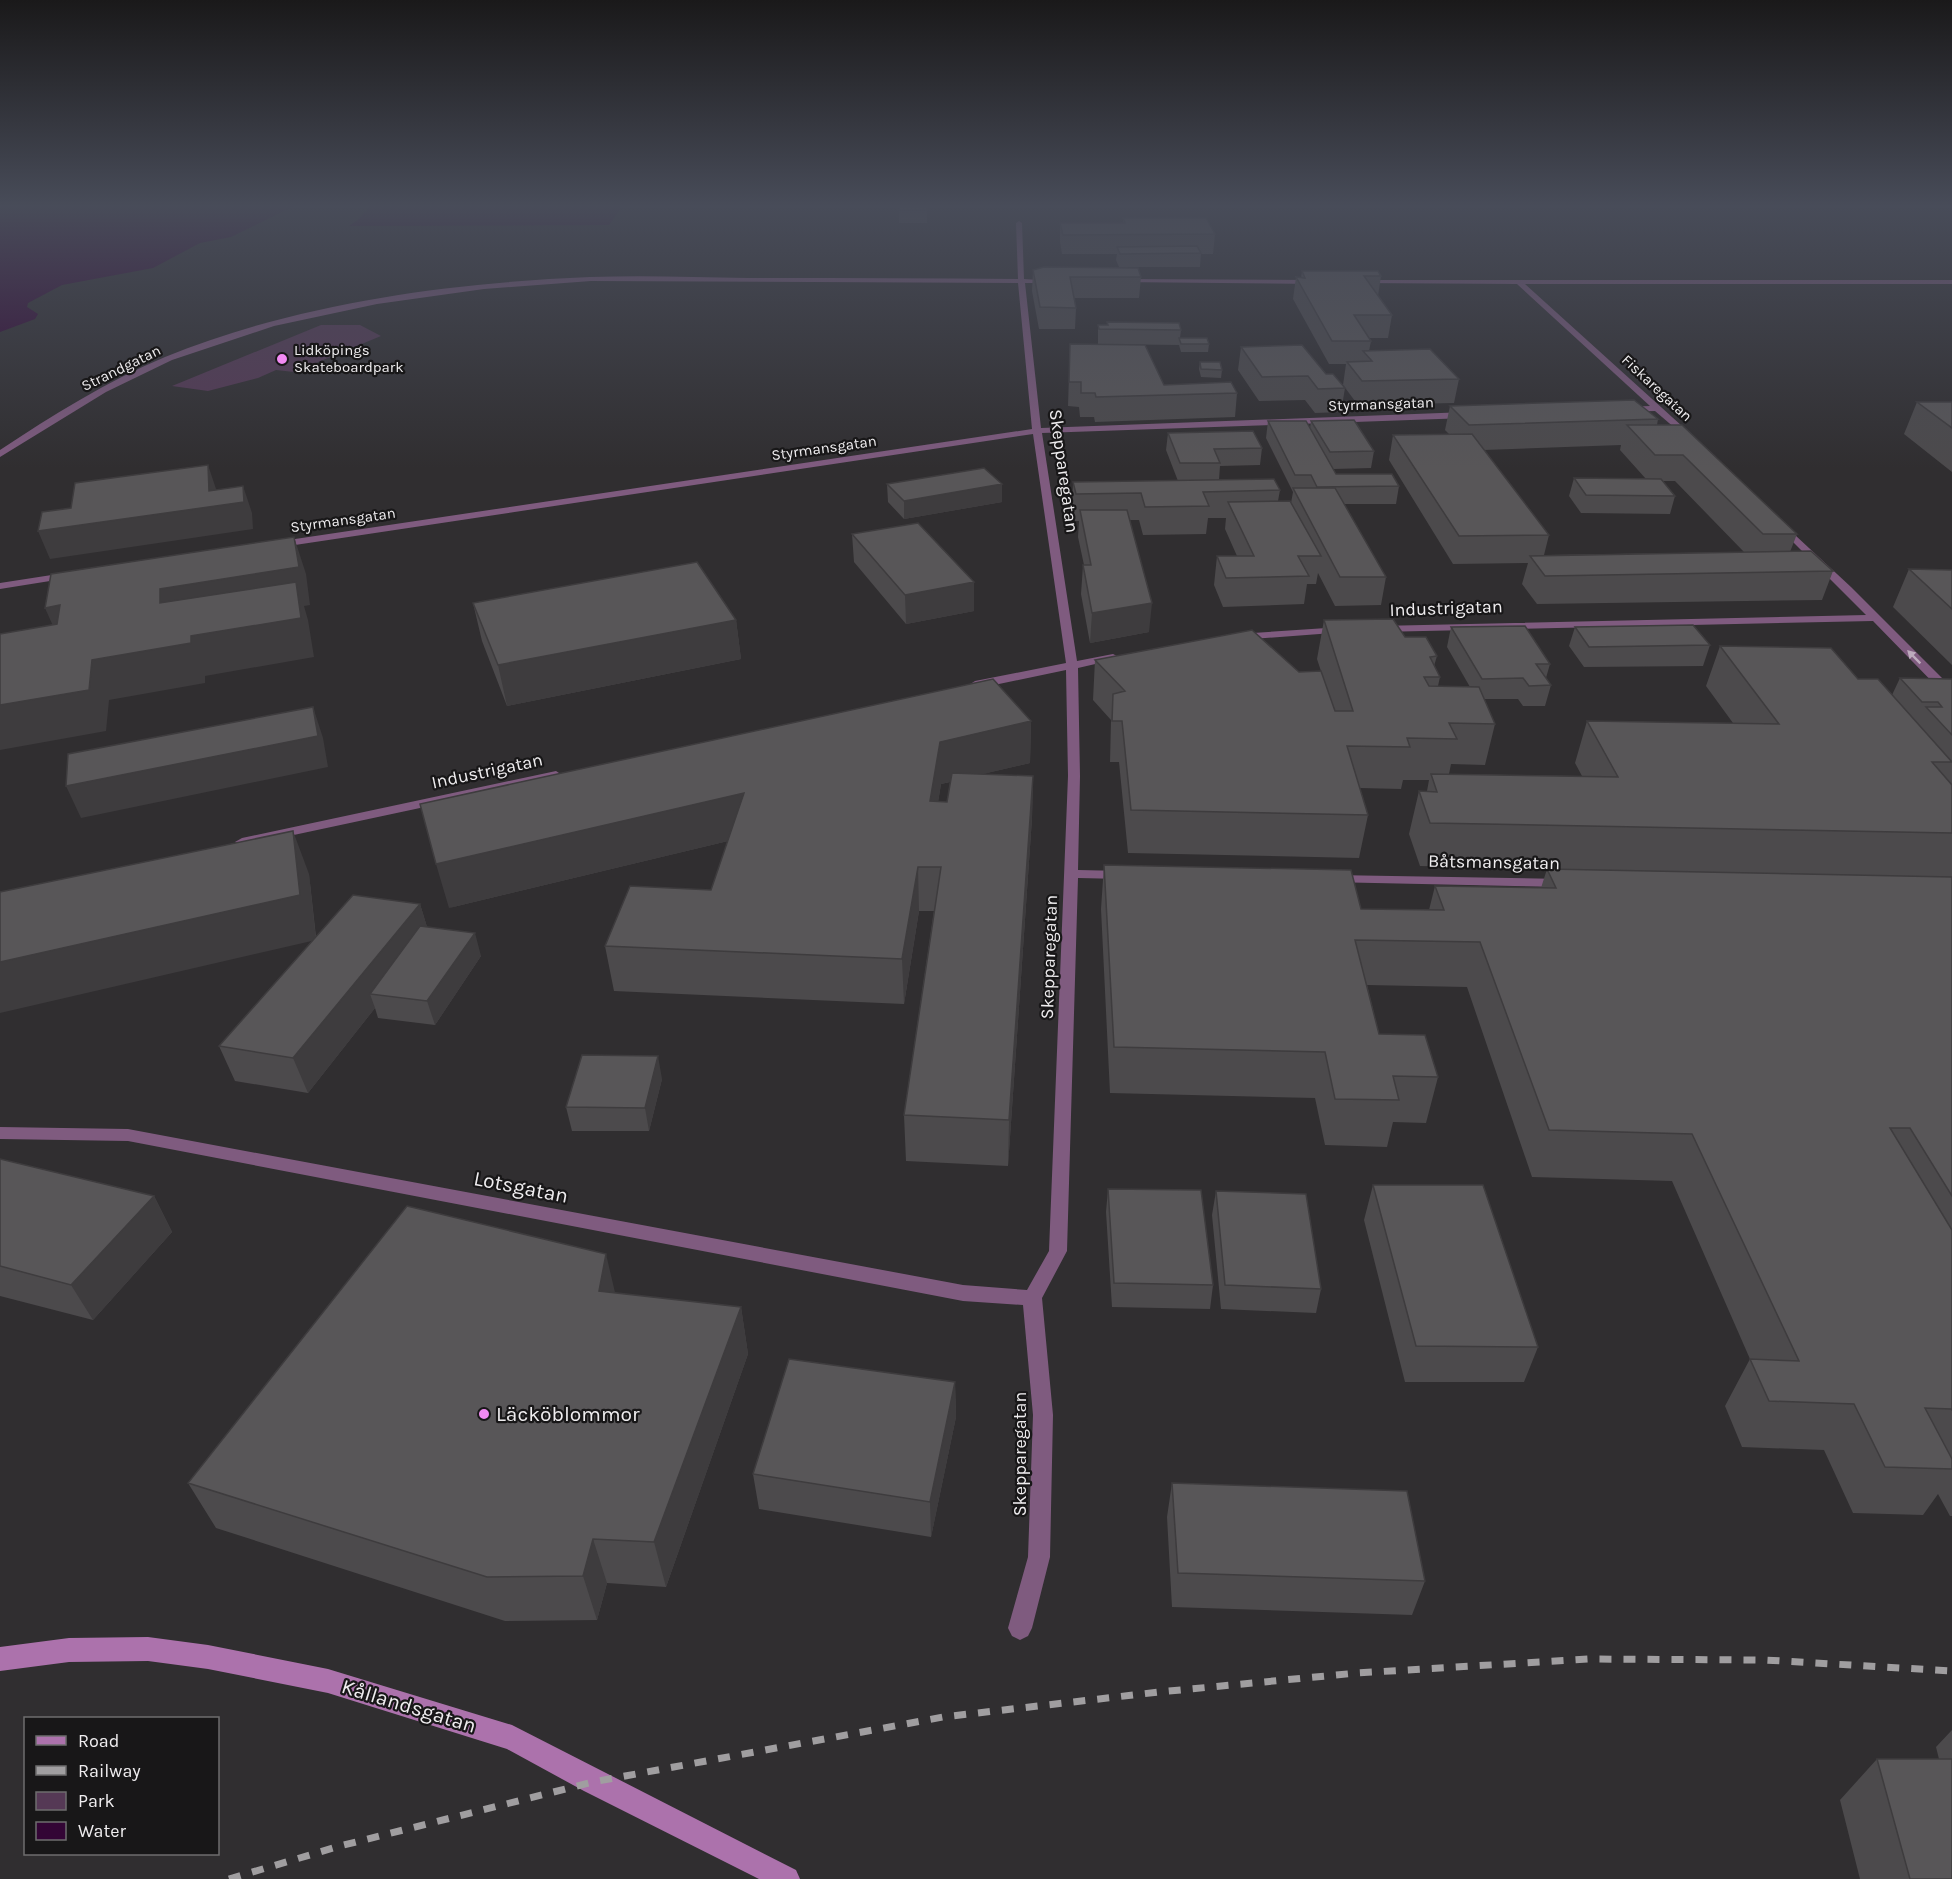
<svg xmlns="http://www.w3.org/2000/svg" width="1952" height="1879" font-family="Karla,sans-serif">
<rect width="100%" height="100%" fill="#302e30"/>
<path fill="#553955" d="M321,325H360L381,336L294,372L276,370L258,378L208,391L172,386Z"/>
<path fill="#330535" d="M0,205H296L231,237L200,243L153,268L62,285L28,303L27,307L38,314L35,319L0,332Z
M371,205H623L609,225L349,226L358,220Z"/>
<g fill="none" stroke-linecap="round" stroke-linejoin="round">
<path fill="#7f5b7f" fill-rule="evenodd" d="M1019,221L1022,223L1024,279L1054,281L1051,283H1025L1041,428L1467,412L1471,415L1467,418L1042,433L1077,661L1113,654L1119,657L1117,659L1078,668L1080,776L1078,870L1123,871L1130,875L1123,879L1078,878L1067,1251L1042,1298L1053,1415L1050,1557L1032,1628L1028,1636L1020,1640L1012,1636L1008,1628L1028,1557L1033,1415L1023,1305L963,1301L128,1141L0,1139V1127L128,1129L963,1285L1027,1290L1049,1251L1068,776L1066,670L975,689L969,685L975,681L1066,663L1033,434L275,548L270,545L275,542L1032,429L1018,283L591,281L484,289L377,304L274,326L172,360L106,392L0,457V450C53,415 107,381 165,357C298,303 447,283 590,277C642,275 695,277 748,278C838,278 928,278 1018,279L1016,223Z
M1120,279L1315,280L1318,282L1315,284L1118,282Z
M1360,280H1952V284H1525L1693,436V440L1690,441L1655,411L1623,412V408L1626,407L1650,406L1517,284L1358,283Z
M1781,522L1851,587L1952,688V699L1948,698L1873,621L1378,632L1372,629L1378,626L1866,615L1778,527V523Z
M71,572L75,573V577L0,589V583Z
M1342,627L1348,630L1346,632L1238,640L1232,637L1238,634Z
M556,771L562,775L561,778L242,846L235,842L242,838Z
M1333,875L1564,879L1571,883L1564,887L1328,882L1326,879L1328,876Z"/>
<path fill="#ac72ac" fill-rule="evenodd" d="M148,1637L208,1645L328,1669L512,1725L796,1870L800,1879H759L584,1791L507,1749L328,1693L208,1669L148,1661L69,1662L0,1671V1647L69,1638Z"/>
<path stroke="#a09ea0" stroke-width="7" stroke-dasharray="12 12" stroke-linecap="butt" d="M229,1879L340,1846L593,1782L943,1717L1159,1692L1357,1673L1589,1659L1765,1660L1952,1671"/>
</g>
<path fill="#4c4a4c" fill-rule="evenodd" d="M927,205V223H899V210Z
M1123,218L1215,234L1213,254H1201L1200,267H1127L1141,277L1139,298H1074L1076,308L1075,329H1039L1032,291L1033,270L1119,267L1116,260L1117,254H1062L1060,242V223H1123Z
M1302,271L1381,276L1378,296L1392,315L1388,338H1368L1371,341L1369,351L1459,379L1454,403L1358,405L1343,385L1346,364H1329L1293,299L1296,277L1301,278Z
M1107,322L1181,330L1180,338L1209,344L1208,352H1181L1179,345L1098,344V325H1107Z
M1070,344L1164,385L1237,393L1235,417L1095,422L1094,417H1080L1079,407L1068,406Z
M1241,347L1326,374L1345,388L1341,412L1315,413L1305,400L1259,401L1238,370Z
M1200,362L1222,370L1221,378L1201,377L1199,369Z
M1917,402H1952V472L1904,434Z
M1450,406L1658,419L1657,425L1797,534L1790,552L1833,571L1822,600L1537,604L1522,584L1528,563L1453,564L1389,460L1393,435L1449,434L1445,430ZM1621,445L1620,450L1646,479L1574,478L1569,496L1581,513L1670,514L1675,496L1663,481H1675L1744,552L1544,555L1549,535L1484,450Z
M1268,421L1310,428L1311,421L1374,451L1371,468L1333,469L1336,474L1399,486L1396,504H1344L1386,577L1381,605L1335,606L1318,573L1316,584H1307L1304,604L1223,607L1214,585L1217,556H1237L1225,529L1226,518H1208L1206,534L1143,535L1139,520H1130L1149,632L1090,643L1081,594L1083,565H1084L1078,537L1079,521H1075L1072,509L1073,482L1178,481L1166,450L1168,433L1262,448L1260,465L1220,466L1219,480L1280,490L1278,501L1291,503L1293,492L1266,438Z
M887,484H1002V502L904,519L888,502Z
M852,534L974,582V611L906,624L854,562Z
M1909,569L1952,570V665L1893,607Z
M473,603L736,620L741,659L507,706L482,641Z
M1324,620L1405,637L1437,656L1434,666L1440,677L1438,686L1470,687L1447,647L1451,627L1550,664L1546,678L1551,685L1545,706H1523L1518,699H1484L1495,724L1485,765L1451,764L1449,774L1582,776L1575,763L1587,721L1733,723L1706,686L1720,646L1858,679L1892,695L1900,678L1952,679V1516H1950L1938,1494L1923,1515L1853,1513L1824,1450L1742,1447L1725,1406L1750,1359L1672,1181L1532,1177L1467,987L1367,985L1379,1034L1438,1077L1426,1123L1393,1122L1387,1147L1325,1145L1315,1098L1110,1093L1101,909L1104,865L1361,909L1429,910L1435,886L1541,888L1547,869L1420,866L1409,834L1419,791H1427L1429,780H1403L1401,789L1360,788L1368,815L1359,858L1128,853L1119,762H1110L1111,720L1093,700L1095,660L1299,672L1321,671L1317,659Z
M1575,627L1710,645L1703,666L1584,667L1569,646Z
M1031,721L1030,763L982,774L1033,776L1032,818L1008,1166L906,1161L904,1115L934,911H919L904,1004L614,991L605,946L711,890L728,841L449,908ZM950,782L947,802H938L941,784Z
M309,874L316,937L420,904L427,927L481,956L435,1025L378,1018L375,1008L308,1093L235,1081L219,1046L312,941Z
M662,1079L649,1131H572L566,1107Z
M0,1159L154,1196L172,1232L93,1320L0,1296Z
M1373,1185L1538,1347L1524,1382H1405L1364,1220Z
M1108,1189L1213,1285L1210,1309L1112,1307L1106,1212Z
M1216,1191L1321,1289L1316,1313L1221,1309L1212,1215Z
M615,1293L741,1307L748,1354L666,1587L607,1583L597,1620L505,1621L216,1528L188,1483Z
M955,1382L956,1417L931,1537L759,1509L753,1474Z
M1172,1483L1425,1581L1412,1615L1172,1607L1167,1517Z
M1952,1730V1879H1860L1840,1800L1877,1759H1939L1936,1747Z"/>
<path fill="#3e3c3e" d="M208,465L217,492L243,486L252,513L253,529L50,559L38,531L209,491Z
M1002,484V502L904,519V501Z
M294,537L306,574L310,605L304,606L308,620L314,657L205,676V683L109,700L106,731L0,750V705L92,660L175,627L160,603V589Z
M974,582V611L906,624L905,595Z
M1152,603L1149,632L1090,643L1092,613Z
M60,605L62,646L45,608Z
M736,620L741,659L507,706L498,665Z
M313,707L323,738L328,767L81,818L66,786Z
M1031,721L1030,763L941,784L931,844L930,801L940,742Z
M1033,776L1032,818L1008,1166L1009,1120Z
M744,793L749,836L449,908L436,864Z
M293,831L309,874L316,940L0,1013V962Z
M918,867L919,911L904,1004L902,959Z
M420,904L430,937L370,994L375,1008L308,1093L293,1058Z
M475,933L481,956L435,1025L427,1001Z
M658,1056L662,1079L649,1131L645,1108Z
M154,1196L172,1232L93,1320L71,1285Z
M606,1254L617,1301L599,1291Z
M741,1307L748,1354L666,1587L654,1542Z
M955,1382L956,1417L931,1537L930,1502Z
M593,1539L607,1583L597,1620L583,1576Z"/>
<path fill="#585658" stroke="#3e3c3e" stroke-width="1.5" d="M899,205H927V210H899Z
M1123,218H1206L1215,234L1063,235L1060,223H1125Z
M1197,246L1201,253L1120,254L1117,247Z
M1044,267L1138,268L1141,277H1070L1076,308L1040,307L1033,270Z
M1302,271H1378L1381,276H1364L1392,315H1354L1371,341H1332L1296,277L1305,278Z
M1107,322L1179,323L1181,330L1099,329L1098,325H1108Z
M1179,338H1207L1209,344H1181Z
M1070,344L1145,345L1164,385L1231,382L1237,393L1096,397L1095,393H1081V382H1069Z
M1302,345L1326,374H1333L1345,388L1318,389L1308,376L1262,377L1241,347Z
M1430,349L1459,379L1362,381L1347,362L1372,361L1363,351Z
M1200,362H1220L1222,370L1201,369Z
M1634,400L1658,419L1469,425L1450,406Z
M1917,402H1952V428Z
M1354,420L1374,451L1330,452L1311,421Z
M1268,421H1306L1336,474H1392L1399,486L1317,487L1311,475H1295Z
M1627,425H1682L1797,534H1763L1683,455H1655Z
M1253,431L1262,448L1214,449L1220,463H1180L1168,433Z
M1472,434L1549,535L1459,536L1393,435Z
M208,465L209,491L243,486L244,502L38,531L42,512L71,508L75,483Z
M984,468L1002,484L904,501L887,484Z
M1574,478L1661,479L1675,496L1586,495Z
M1274,479L1280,490L1203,492L1209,506L1145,507L1141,493L1076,494L1073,482Z
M1293,488H1335L1386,577H1340Z
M1290,501L1321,556H1298L1309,576L1226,578L1217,556H1254L1228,502Z
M1080,510H1127L1152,603L1092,613L1083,565H1091Z
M918,523L974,582L905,595L852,534Z
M294,537L299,567L160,589V603L296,582L301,618L191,636V643L92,660L89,690L0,705V634L57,624L60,605L45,608L51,574Z
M1811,551L1833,571L1545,576L1530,556Z
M697,562L736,620L498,665L473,603Z
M1909,569L1952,570V609Z
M1393,619L1405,637H1426L1437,656L1430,657L1440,677H1424L1429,686L1479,687L1495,724L1449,723L1457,739L1407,738L1410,747L1347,746L1368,815L1131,810L1122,721H1112L1113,694L1125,691L1095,660L1252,630L1299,672L1321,671L1335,711H1353L1324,620Z
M1693,625L1710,645L1589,647L1575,627Z
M1525,626L1550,664H1536L1551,685L1529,686L1523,678L1482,679L1451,627Z
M1720,646L1831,648L1858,679H1878L1952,762H1932L1952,785V833L1430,823L1419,791L1437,792L1431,774L1618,777L1587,721L1779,724Z
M1900,678L1952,679V735L1926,707H1942L1938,702H1922Z
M993,679L1031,721L940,742L930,801L947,802L952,773L1033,776L1009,1120L904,1115L941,867H918L902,959L605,946L630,886L711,890L744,793L436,864L420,804Z
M313,707L318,736L66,786L68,754Z
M293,831L300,895L0,962V892Z
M1104,865L1351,870L1361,909L1444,910L1435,886L1556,888L1547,869L1952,877V1196L1910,1128H1890L1952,1230V1410L1951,1409L1925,1408L1952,1459V1469L1885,1467L1854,1404L1769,1401L1750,1359L1799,1361L1692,1134L1549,1130L1480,942L1355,940L1379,1034L1425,1035L1438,1077L1393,1076L1399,1100L1335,1099L1325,1052L1114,1047Z
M353,895L420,904L293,1058L219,1046Z
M420,926L475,933L427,1001L370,994Z
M582,1055L658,1056L645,1108L566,1107Z
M0,1159L154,1196L71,1285L0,1266Z
M1373,1185H1483L1538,1347L1416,1346Z
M1108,1189L1201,1190L1213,1285L1114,1283Z
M1216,1191L1306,1194L1321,1289L1225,1285Z
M407,1206L606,1254L599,1291L741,1307L654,1542L593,1539L583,1576L487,1577L188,1483Z
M789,1359L955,1382L930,1502L753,1474Z
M1172,1483L1407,1491L1425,1581L1178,1573Z
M1877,1759H1952V1879H1910Z"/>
<defs><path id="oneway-solid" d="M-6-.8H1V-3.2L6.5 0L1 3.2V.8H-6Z" transform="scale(1.5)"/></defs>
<use fill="#bdabbd" href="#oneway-solid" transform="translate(1914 657) rotate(-135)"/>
<linearGradient id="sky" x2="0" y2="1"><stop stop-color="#1a191a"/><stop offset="0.44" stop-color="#484c59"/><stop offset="1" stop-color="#484c59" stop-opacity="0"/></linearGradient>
<rect width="1952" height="468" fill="url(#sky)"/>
<g fill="#f28af3" stroke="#181718" stroke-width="2">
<circle cx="282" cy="359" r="6"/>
<circle cx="484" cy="1414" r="6"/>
</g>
<g text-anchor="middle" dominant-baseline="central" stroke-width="4.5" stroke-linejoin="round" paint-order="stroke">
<g font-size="15" fill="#efedef" stroke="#181718" text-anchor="start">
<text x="294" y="350">Lidköpings<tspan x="294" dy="17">Skateboardpark</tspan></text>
</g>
<g font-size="15" fill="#efedef" stroke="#181718">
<text transform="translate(121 368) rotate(-26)">Strandgatan</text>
<text transform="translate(1657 388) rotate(43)">Fiskaregatan</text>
<text transform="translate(1381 404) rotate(-2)">Styrmansgatan</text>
<text transform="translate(824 448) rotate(-8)">Styrmansgatan</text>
<text transform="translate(343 520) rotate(-8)">Styrmansgatan</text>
</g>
<g font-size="18" fill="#efedef" stroke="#181718">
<text transform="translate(1064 471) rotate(82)">Skepparegatan</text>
<text transform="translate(1446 608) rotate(-2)">Industrigatan</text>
<text transform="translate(487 771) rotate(-12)">Industrigatan</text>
<text transform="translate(1494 862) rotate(1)">Båtsmansgatan</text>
<text transform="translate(1049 957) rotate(-88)">Skepparegatan</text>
<text transform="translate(1020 1454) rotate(-90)">Skepparegatan</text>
</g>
<g font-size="21" fill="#efedef" stroke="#181718">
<text transform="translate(521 1187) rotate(11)">Lotsgatan</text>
<text transform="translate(409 1706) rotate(17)">Kållandsgatan</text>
</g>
<g font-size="21" fill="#efedef" stroke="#181718" text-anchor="start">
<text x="496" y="1414">Läcköblommor</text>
</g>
</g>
<rect x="24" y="1717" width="195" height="138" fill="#181718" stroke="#6e6d6e" stroke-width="1.5"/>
<rect x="36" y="1736" width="30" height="9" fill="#ac72ac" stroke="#6e6d6e" stroke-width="1.5"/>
<text x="78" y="1747" font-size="18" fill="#efedef">Road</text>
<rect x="36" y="1766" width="30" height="9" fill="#a09ea0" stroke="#6e6d6e" stroke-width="1.5"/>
<text x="78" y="1777" font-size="18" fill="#efedef">Railway</text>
<rect x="36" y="1792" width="30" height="18" fill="#553955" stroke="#6e6d6e" stroke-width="1.5"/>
<text x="78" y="1807" font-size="18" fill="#efedef">Park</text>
<rect x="36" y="1822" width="30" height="18" fill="#330535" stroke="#6e6d6e" stroke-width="1.5"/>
<text x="78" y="1837" font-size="18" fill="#efedef">Water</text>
</svg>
